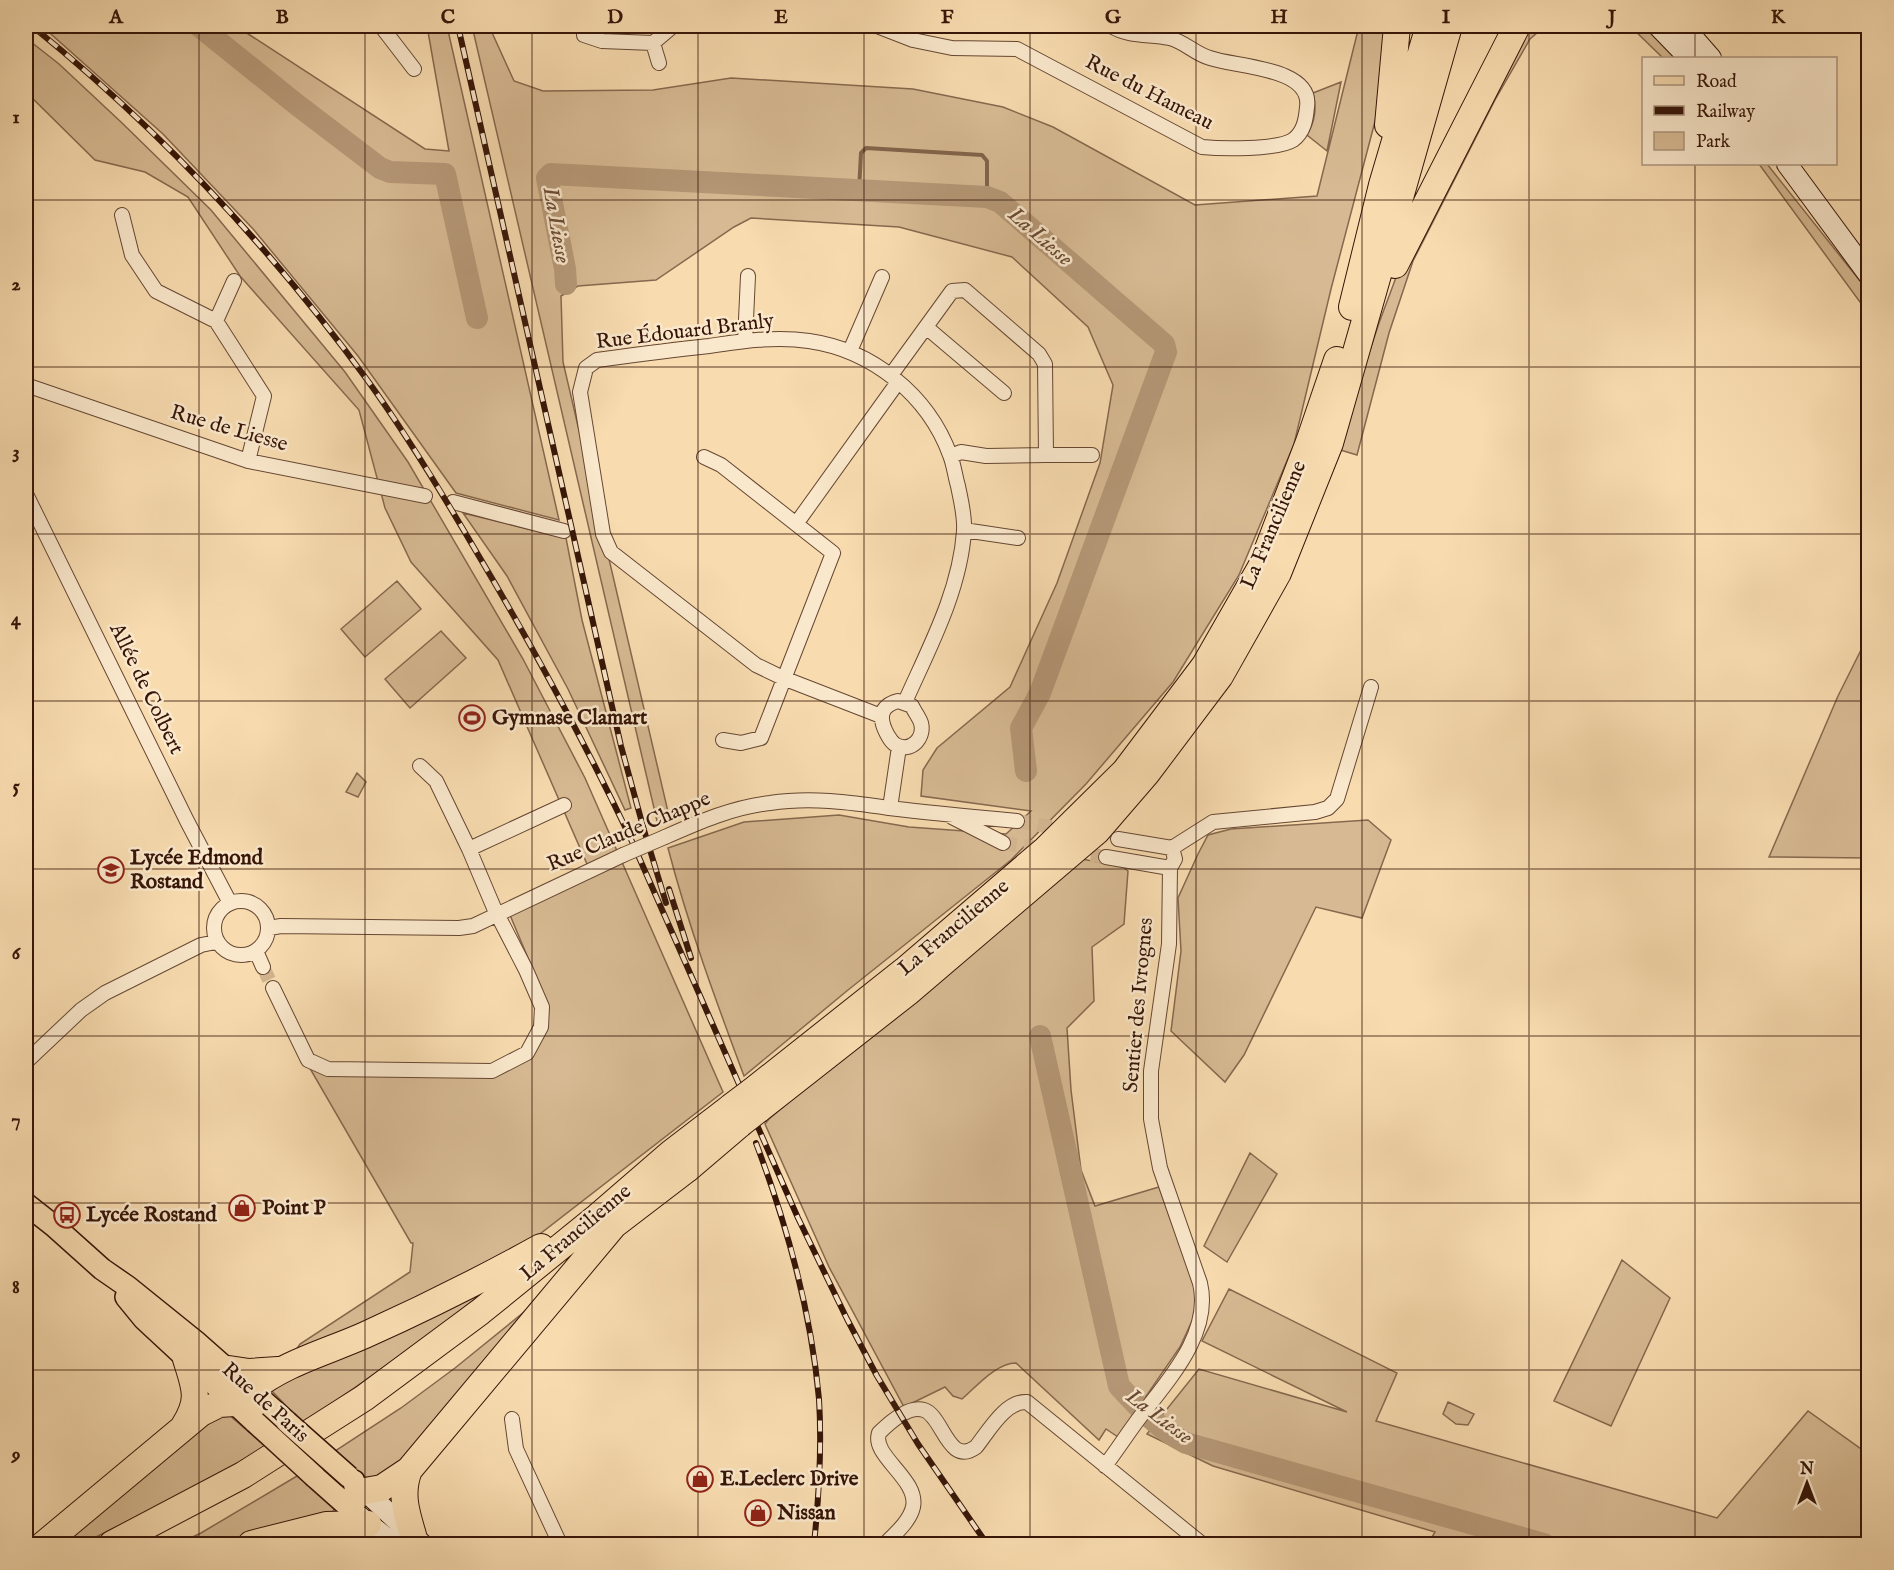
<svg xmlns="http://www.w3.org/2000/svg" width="1894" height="1570" font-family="'IM FELL English',serif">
<rect width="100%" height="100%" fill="#f8dcb0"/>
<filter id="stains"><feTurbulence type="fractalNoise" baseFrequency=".00333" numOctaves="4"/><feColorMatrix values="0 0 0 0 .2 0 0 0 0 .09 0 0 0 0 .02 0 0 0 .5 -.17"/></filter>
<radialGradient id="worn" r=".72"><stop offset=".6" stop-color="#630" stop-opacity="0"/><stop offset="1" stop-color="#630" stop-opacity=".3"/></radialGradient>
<path fill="#d7ba93" stroke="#86684e" stroke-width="1.5" d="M42,26H236L425,149L449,151L427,26H447L559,520L456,493L358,356L254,230L163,134Z
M472,26H489L514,81L543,91L653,90L731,78L913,89L1003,107L1053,127L1195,205L1317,196L1359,26H1385L1378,110L1331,289L1294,444L1239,575L1173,682L1086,784L1011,860L848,990L744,1076C716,1001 688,925 668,848L744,822L839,815L909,827L1006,834L1031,811L921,796L923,770L937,748L1010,687L1057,583L1100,463L1113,385L1088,327L1012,257L899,227L751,218L734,227L656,280L578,286L561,296L563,362L669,816L657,821Z
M1525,26H1545L1530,39L1495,100L1413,261L1389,333L1357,455L1337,449L1379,323L1401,264Z
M1630,26H1648L1677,58H1663Z
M26,38L59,64L121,122L211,210L345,372L408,462L523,659L585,778L723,1092L523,1247L448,1286L293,1354L300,1344L410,1272L413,1243H411L308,1065L498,1069L525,1049L537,1016L533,970L510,915L590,871L498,660L411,562L385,508L359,410L240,276L188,197L145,172L95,160L26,92Z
M1341,82L1327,151L1307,135C1315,121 1317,109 1313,93Z
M1759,164H1767L1868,291V313Z
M463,513L566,538L582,620L631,808L625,810L568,689L507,576Z
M397,581L421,609L365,657L341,629Z
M441,631L466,658L410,708L385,679Z
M1868,636V858L1769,857L1838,696Z
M357,773L366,782L358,797L346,792Z
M1368,820L1391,840L1362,918L1316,907L1244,1055L1225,1082L1171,1031L1181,951L1178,898L1198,854L1208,835L1231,829Z
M1077,858L1123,867L1128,871L1124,924L1092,947L1094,1001L1067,1028L1071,1090L1081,1170L1095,1206L1159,1187L1194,1285L1197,1310L1180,1347L1118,1437L1106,1429L1099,1440L1016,1363C996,1363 976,1387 962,1399L953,1396L945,1387L904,1407L829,1267L765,1124L769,1119Z
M1250,1153L1277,1174L1227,1262L1204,1246Z
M1622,1260L1670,1298L1611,1426L1554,1401Z
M1229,1289L1397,1373L1376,1421L1717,1518L1808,1411L1868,1454V1544H1428L1435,1532L1213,1466L1147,1434L1199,1369L1347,1412L1202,1341Z
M479,1291L481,1294C424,1340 364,1382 303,1423L266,1385Z
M534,1304L404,1464L376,1479L364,1477L335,1451L401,1408L455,1368Z
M1448,1402L1474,1414L1468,1425L1456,1424L1443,1414Z
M228,1414L266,1447L196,1487L82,1544H55L204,1421Z
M297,1476L335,1508L331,1514L217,1544H178L201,1533Z
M343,1533L350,1536L351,1544H300Z"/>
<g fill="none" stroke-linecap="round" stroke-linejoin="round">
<path stroke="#83644b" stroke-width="4" d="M859,190L861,153L866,148L982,155L987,161V197"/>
<path stroke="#b69877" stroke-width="22" d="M199,26L296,104L380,168L390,172L445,174L477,318
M566,284L565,269L547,178L551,174L987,197L1000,202L1164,344L1166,352L1040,693L1021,728L1026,771
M1040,1036L1119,1386C1139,1408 1159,1429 1186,1443L1544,1544"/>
<path stroke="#d1b48e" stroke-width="14" stroke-dasharray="14 7" stroke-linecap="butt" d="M1017,821L1068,830
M1003,843L1045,849
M1070,852L1106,857
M263,967L273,988"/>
<g stroke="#664732" stroke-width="16">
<path id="street" d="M381,26L414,69
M584,26V35L602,41L653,43L673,26
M877,26L913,40L952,48L1017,49L1202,147C1221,149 1277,150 1293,140C1304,132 1306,119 1307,107C1313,67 1235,67 1210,58C1195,54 1184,41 1169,38C1149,34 1129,37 1111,26
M653,43L659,63
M122,215L132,255L156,291L216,321L264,396L248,461
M216,321L234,281
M926,327L1004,393
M745,341L748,276
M850,351L882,277
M891,375L952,291L965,290L1039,354L1045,364L1046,455L986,456L961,452L951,456
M26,385L248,461L425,496
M1046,455H1092
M704,457L721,465L833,553L761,738L741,743L723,740
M26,494L187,821L230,903
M453,502L564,531
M796,524L898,382
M964,530L1018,538
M898,701L912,706C914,711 919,717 921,723C925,738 911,753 896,745C891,742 890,739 887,734C879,719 879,706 898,701Z
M881,716L783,678L756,665L611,552L603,534L580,392L586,368L597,360C634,355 672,350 709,346C742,341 776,336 809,341C872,350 928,395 950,455C954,465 955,476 958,486C961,501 965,516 964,531C960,591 929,648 905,702
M890,808L899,747
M952,817L1003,843
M665,837C699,822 733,807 770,803C810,797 849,802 889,808C931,813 974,817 1017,821
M1118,839L1172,848
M1172,848L1213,822L1315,812L1328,808L1337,799L1371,687
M469,849L564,805
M1106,857L1170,868
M214 928a27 27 0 1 1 54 0a27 27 0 1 1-54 0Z
M269,928L281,926L459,928L473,926L623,855
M256,951L263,967
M273,988L308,1060L328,1069L492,1071L527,1053L541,1027L542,1007L526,970L494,908L469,849L436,781L420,766
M26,1062L81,1010L105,993L201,945L216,942
M512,1419L516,1449L560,1544
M1105,1466C1117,1450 1128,1433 1140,1417C1169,1379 1212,1333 1200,1283L1160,1168L1151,1119V1071L1169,944L1170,868L1175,859L1172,848
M885,1544C895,1534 910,1521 913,1507C919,1479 871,1456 879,1433C889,1423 909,1405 924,1410C943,1416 948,1467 976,1447C988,1432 1006,1400 1027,1402L1202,1544"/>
</g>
<g stroke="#361508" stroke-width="22">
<path id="secondary" d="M1658,26L1689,58
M1683,26L1711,58
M1787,164L1868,274
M365,1491L422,1544
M359,1516L394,1544"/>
</g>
<g stroke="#361508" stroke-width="24">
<path id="primary" d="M26,1204L54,1226L102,1269L128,1287L195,1341L287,1422
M126,1297L144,1319L255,1422
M315,1477L351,1509L357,1499L354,1481"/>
</g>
<g stroke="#361508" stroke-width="28">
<path id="highway" d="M1388,125L1397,26
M1395,265L1517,26
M1352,307L1382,185L1429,26
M751,1092L905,970L1046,849L1125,771L1205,665L1261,567L1309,442L1337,360
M758,1110L907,993L1097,831L1147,773L1220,676L1278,573L1330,443L1449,26
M601,1235L686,1170L740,1124
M229,1369L249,1372L278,1370
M251,1390C284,1363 327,1352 365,1335C425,1308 483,1279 541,1247
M184,1426C201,1399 195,1388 186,1359
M409,1470C400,1493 406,1512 413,1535
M365,1491L382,1488L409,1470L614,1225
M44,1544L201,1413L219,1404L234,1403
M112,1544L243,1475L364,1398L480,1312L597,1217L671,1153L731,1107
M251,1544L326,1525L368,1524"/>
</g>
<use href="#street" stroke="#fae8cc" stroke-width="14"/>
<use href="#secondary" stroke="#fae8cc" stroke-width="20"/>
<use href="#primary" stroke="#f8dcb0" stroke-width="21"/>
<use href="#highway" stroke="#f8dcb0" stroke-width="26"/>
<g stroke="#361508" stroke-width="6">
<path id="rail" d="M32,26C159,129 272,249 368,381C409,438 445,498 480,558C534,649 584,741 630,837L798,1218L847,1319L877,1376L918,1444L987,1544
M458,26L621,746L644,830L666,903
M669,889L691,958
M756,1143C787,1225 811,1310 819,1399C822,1447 819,1496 814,1544"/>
</g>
<use href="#rail" stroke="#fae8cc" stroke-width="4" stroke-dasharray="11" stroke-linecap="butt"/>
<g stroke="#664732" stroke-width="16" stroke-linecap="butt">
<path id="street-bridge" d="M623,855L665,837"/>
</g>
<g stroke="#361508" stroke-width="24" stroke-linecap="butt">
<path id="primary-bridge" d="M255,1422L315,1477
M287,1422L349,1477"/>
</g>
<g stroke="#361508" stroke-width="28" stroke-linecap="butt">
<path id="highway-bridge" d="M731,1107L751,1092
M740,1124L758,1110"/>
</g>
<use href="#street-bridge" stroke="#fae8cc" stroke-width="14"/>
<use href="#primary-bridge" stroke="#f8dcb0" stroke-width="21"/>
<use href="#highway-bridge" stroke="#f8dcb0" stroke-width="26"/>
</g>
<path fill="none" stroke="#361508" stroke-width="1.5" stroke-opacity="0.55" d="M199,26V1544M365,26V1544M532,26V1544M698,26V1544M864,26V1544M1030,26V1544M1196,26V1544M1362,26V1544M1529,26V1544M1695,26V58M1695,164V1544M26,200H1868M26,367H1868M26,534H1868M26,701H1868M26,869H1868M26,1036H1868M26,1203H1868M26,1370H1868"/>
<defs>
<g id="stadium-ring" transform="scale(1.35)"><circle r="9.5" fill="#fae8cc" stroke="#8f2418" stroke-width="1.5"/><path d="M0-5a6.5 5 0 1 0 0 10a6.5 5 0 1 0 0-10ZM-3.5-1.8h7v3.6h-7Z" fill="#8f2418"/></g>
<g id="school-ring" transform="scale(1.35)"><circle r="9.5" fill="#fae8cc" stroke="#8f2418" stroke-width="1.5"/><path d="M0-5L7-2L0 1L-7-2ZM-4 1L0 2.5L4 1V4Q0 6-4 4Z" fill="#8f2418"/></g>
<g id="shop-ring" transform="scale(1.35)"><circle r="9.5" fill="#fae8cc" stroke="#8f2418" stroke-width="1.5"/><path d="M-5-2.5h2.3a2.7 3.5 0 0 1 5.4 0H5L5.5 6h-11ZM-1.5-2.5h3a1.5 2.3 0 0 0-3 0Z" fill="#8f2418"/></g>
<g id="bus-ring" transform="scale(1.35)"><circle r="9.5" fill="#fae8cc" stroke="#8f2418" stroke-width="1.5"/><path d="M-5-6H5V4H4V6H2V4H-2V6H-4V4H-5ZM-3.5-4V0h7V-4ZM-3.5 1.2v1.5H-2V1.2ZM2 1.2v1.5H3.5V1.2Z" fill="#8f2418"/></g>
</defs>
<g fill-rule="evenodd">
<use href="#stadium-ring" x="472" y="718"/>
<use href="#school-ring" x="111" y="870"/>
<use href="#shop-ring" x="242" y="1208"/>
<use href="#bus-ring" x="67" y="1215"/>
<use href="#shop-ring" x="700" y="1479"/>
<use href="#shop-ring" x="758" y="1513"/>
</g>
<g text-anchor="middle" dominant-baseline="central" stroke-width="5" stroke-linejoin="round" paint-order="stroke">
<g font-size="21" fill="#361508" stroke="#fae8cc">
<text transform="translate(1149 93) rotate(27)">Rue du Hameau</text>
<text transform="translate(685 332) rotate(-7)">Rue Édouard Branly</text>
<text transform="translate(229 429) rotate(16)">Rue de Liesse</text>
<text transform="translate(1274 525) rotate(-67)">La Francilienne</text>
<text transform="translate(146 689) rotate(64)">Allée de Colbert</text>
<text transform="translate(629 832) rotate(-23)">Rue Claude Chappe</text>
<text transform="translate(954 928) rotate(-40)">La Francilienne</text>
<text transform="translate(1139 1005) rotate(-85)">Sentier des Ivrognes</text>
<text transform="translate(576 1233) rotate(-40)">La Francilienne</text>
<text transform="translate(265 1403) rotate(42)">Rue de Paris</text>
</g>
<g font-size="21" font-weight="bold" fill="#361508" stroke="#fae8cc" text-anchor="start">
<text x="492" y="718">Gymnase Clamart</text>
<text x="130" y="858">Lycée Edmond<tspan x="130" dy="24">Rostand</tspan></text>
<text x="262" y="1208">Point P</text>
<text x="86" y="1215">Lycée Rostand</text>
<text x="720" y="1479">E.Leclerc Drive</text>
<text x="777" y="1513">Nissan</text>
</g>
<g font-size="22" font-style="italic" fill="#694934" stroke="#fae8cc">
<text transform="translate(556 225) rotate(80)">La Liesse</text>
<text transform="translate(1040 237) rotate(41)">La Liesse</text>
<text transform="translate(1159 1417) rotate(37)">La Liesse</text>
</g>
</g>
<rect width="1894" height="1570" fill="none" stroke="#f8dcb0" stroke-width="66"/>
<rect x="1642" y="57" width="195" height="108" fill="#fae8cc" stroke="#ac947e" stroke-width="1.5"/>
<rect x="1654" y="76" width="30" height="9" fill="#f8dcb0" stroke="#ac947e" stroke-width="1.5"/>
<text x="1696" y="87" font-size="18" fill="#361508">Road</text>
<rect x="1654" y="106" width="30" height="9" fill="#361508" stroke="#ac947e" stroke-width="1.5"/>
<text x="1696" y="117" font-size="18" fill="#361508">Railway</text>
<rect x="1654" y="132" width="30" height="18" fill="#d7ba93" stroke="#ac947e" stroke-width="1.5"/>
<text x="1696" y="147" font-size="18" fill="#361508">Park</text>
<g transform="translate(1807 1483)" stroke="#fae8cc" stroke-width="4.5" paint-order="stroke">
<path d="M0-4.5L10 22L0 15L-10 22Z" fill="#361508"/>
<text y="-9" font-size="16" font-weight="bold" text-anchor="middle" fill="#361508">N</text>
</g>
<rect x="33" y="33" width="1828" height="1504" fill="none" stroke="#361508" stroke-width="2"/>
<g font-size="20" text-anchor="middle" font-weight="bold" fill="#361508">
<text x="116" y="23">A</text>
<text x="282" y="23">B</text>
<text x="448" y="23">C</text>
<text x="615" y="23">D</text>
<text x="781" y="23">E</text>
<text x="947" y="23">F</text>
<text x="1113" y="23">G</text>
<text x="1279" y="23">H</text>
<text x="1446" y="23">I</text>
<text x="1612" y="23">J</text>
<text x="1778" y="23">K</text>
<text x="16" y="123">1</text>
<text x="16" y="290">2</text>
<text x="16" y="458">3</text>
<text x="16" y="625">4</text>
<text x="16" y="792">5</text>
<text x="16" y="959">6</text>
<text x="16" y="1126">7</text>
<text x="16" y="1293">8</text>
<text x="16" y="1460">9</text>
</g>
<rect width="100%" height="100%" filter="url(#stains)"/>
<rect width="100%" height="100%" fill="url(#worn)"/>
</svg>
